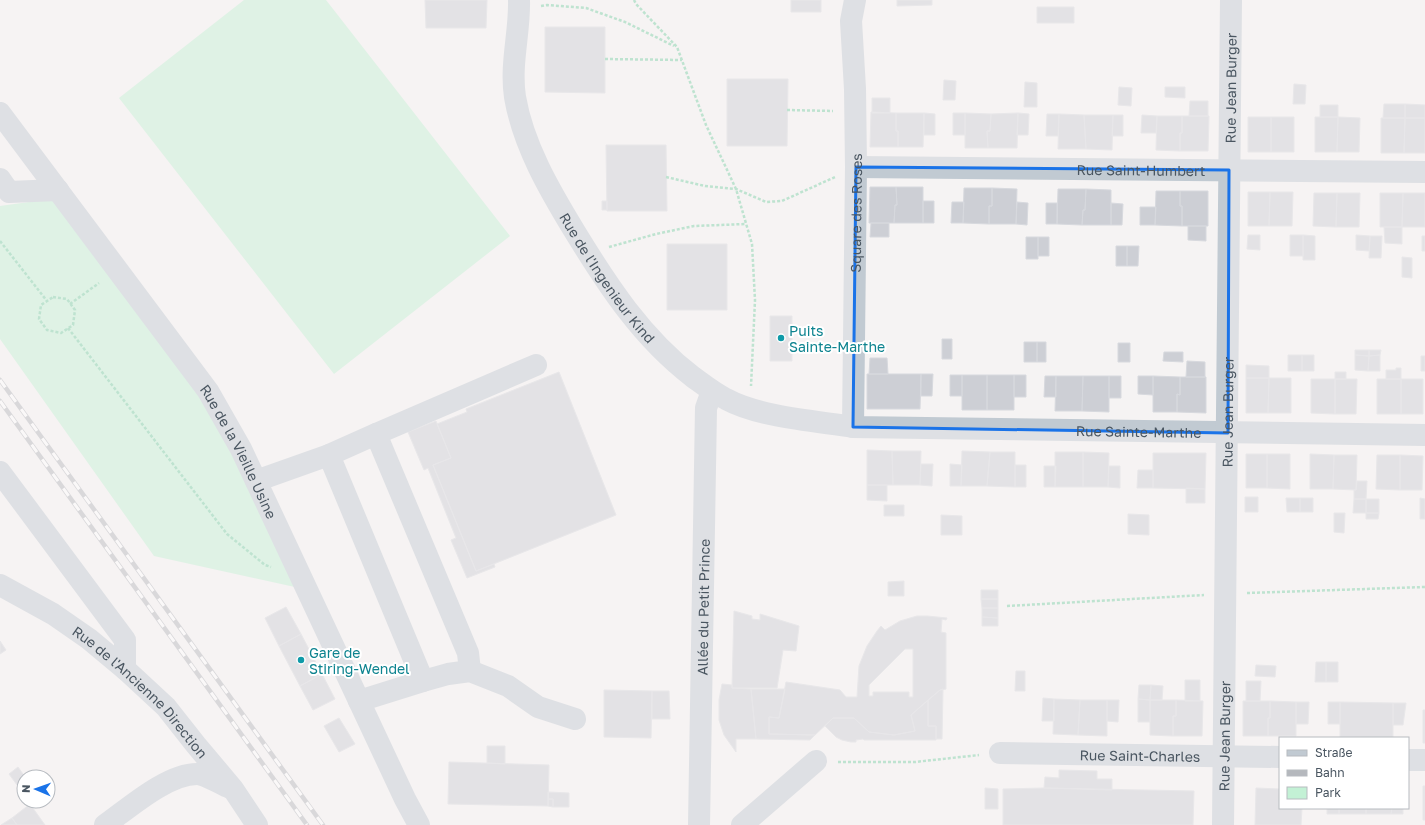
<svg xmlns="http://www.w3.org/2000/svg" width="1425" height="825" font-family="'Golos Text',sans-serif">
<rect width="100%" height="100%" fill="#f5f3f3"/>
<path fill="#c3f1d5" d="M244,0H326L510,236L334,374L119,98Z
M58,198L202,388L304,589L154,556L0,339V206Z"/>
<path fill="#cdcfd5" stroke="#d7d9de" fill-rule="evenodd" d="M425,0H487L486,28H426Z
M791,0H821V12H791Z
M897,0H932V5L897,6Z
M1037,7H1074V23H1037Z
M545,27H605V93L545,92Z
M727,79H788L787,146H727Z
M944,80L956,81L955,100H943Z
M1025,82L1037,83V107H1024Z
M1294,84L1306,85L1305,104H1293Z
M1119,87L1132,88L1131,106L1118,105Z
M1165,87H1185V98L1165,97Z
M872,98H890V113H872Z
M1190,101H1208V116H1189Z
M1384,104H1405V118H1383Z
M1405,104L1425,105V118H1405Z
M1320,105H1338V117H1320Z
M871,112L896,113V131H898V147H870Z
M896,113H924L923,147H898V131H896Z
M924,113L935,114V135H924Z
M953,113H965V135H953Z
M965,113L991,114L990,131H987L988,148H965Z
M1018,113L1029,114L1028,135H1017Z
M1018,113L1017,148H988L987,131H990L991,114Z
M1047,114H1059L1058,136H1046Z
M1059,114L1084,115L1086,149H1058Z
M1084,115H1113L1112,150L1086,149Z
M1113,115H1123V136H1112Z
M1142,115L1157,116L1156,133H1141Z
M1157,116H1182V133H1180V151L1156,150Z
M1182,116H1209L1208,151H1180V133H1182Z
M1248,117H1271V152H1248Z
M1271,117H1294V152H1271Z
M1315,117H1338L1337,152H1315Z
M1338,117L1360,118L1359,152H1337Z
M1381,118H1405L1404,153H1381Z
M1405,118H1425V153H1404Z
M606,145H666L667,211H607Z
M870,187H896L897,205H895L894,223H869Z
M896,187H923V223H894L895,205H897Z
M964,188H992V206H989V224L963,223Z
M992,188L1017,189L1016,224H989V206H992Z
M1058,189H1086L1085,210H1083L1082,225L1057,224Z
M1086,189L1111,190V225H1082L1083,210H1085Z
M1156,191H1180V206H1182V226L1155,225Z
M1180,191H1208V226H1182V206H1180Z
M1248,192H1270L1269,226H1248Z
M1270,192H1293L1292,226H1269Z
M1314,193H1337L1336,227L1313,226Z
M1337,193H1360L1359,227H1336Z
M1380,193H1403L1402,227H1380Z
M1403,193H1425V227H1402Z
M602,201H607V210H602Z
M923,201H934V223H923Z
M952,202H964L963,223H951Z
M1017,202L1028,203L1027,225L1016,224Z
M1046,203H1057V224H1046Z
M1111,203L1123,204L1122,225H1111Z
M1140,207H1156L1155,225H1140Z
M871,223H889V237H870Z
M1188,226H1206V241L1188,240Z
M1384,227H1402V244L1385,243Z
M1248,235H1260V250L1247,249Z
M1290,235H1303V256H1290Z
M1303,235L1315,236V260H1303Z
M1356,235L1370,236L1369,251L1356,250Z
M1370,236H1382L1381,258H1369Z
M1422,236H1425V251H1422Z
M1026,237H1038V259H1026Z
M1038,237H1049V256H1038Z
M667,244H727V310H667Z
M1116,246H1127V266H1116Z
M1127,246H1139L1138,266H1127Z
M1402,257L1412,258V278L1402,277Z
M770,316H792V361H770Z
M942,339H952V359H942Z
M1024,342H1037V362H1024Z
M1037,342H1046V362H1037Z
M1118,343H1130V362H1118Z
M1355,350H1369V356L1355,355Z
M1369,350H1381L1380,355L1369,356Z
M1164,352H1183V362L1163,361Z
M1288,355H1302V371H1288Z
M1302,355H1314V371H1302Z
M1355,355L1369,356L1368,371L1355,370Z
M1380,355V371H1368L1369,356Z
M1421,356H1425V371H1421Z
M870,358H887L888,374H869Z
M1187,361L1205,362V377H1186Z
M1246,365L1269,366V378H1246Z
M1396,368H1401V379H1386V370H1396Z
M559,372L616,515L476,571L433,465L451,458L437,424L467,412L466,409Z
M1335,372H1346V379H1335Z
M867,374H921L920,409H867Z
M921,374H933L932,396H921Z
M950,375H962V396H950Z
M962,375H987V410H962Z
M987,375H1014V410H987Z
M1014,375H1026V397H1014Z
M1045,376H1056V397H1044Z
M1056,376H1083L1082,411H1055Z
M1083,376H1109V412L1082,411Z
M1109,376H1121V398H1109Z
M1138,376H1153V395L1138,394Z
M1153,376L1180,377V395L1177,394V412H1153Z
M1180,377H1206V413L1177,412V394L1180,395Z
M1246,378H1269L1268,413H1246Z
M1269,378H1291V413H1268Z
M1311,379H1335V414L1311,413Z
M1335,379H1357L1356,414H1335Z
M1377,379H1401V414H1377Z
M1401,379H1423V414H1401Z
M436,421L451,458L433,465L476,571L494,564L495,567L467,578L451,540L456,538L428,468L424,470L408,432Z
M867,450L892,451L893,485H867Z
M892,451H921L920,485H893Z
M962,451L990,452L987,486H961Z
M990,452H1015V487L987,486Z
M1055,452H1083V487H1055Z
M1083,452L1109,453L1108,487H1083Z
M1153,453H1206L1205,489L1153,488Z
M1246,454H1267V488H1246Z
M1267,454H1290V489L1267,488Z
M1310,454L1334,455L1333,489H1310Z
M1334,455H1357L1356,490L1333,489Z
M1377,455H1400V490L1376,489Z
M1400,455L1423,456L1422,490H1400Z
M921,464H933L932,486L920,485Z
M950,464L962,465L961,486H950Z
M1015,465H1026V487H1015Z
M1044,466H1056L1055,487H1044Z
M1109,466H1120V488L1108,487Z
M1138,470H1153V488H1137Z
M1357,481H1367L1366,499H1354V490H1356Z
M867,485H887V501L867,500Z
M1186,488L1205,489V503H1186Z
M1245,497H1258V512H1245Z
M1286,498H1300V512H1287Z
M1300,498H1313V512H1300Z
M1420,498L1425,499V519H1420Z
M1354,499H1366V513H1353Z
M1366,499H1379V513H1366Z
M884,505H904V516H884Z
M1334,513H1345L1344,533L1334,532Z
M1366,513H1379L1378,519H1366Z
M1128,514L1149,515V535L1128,534Z
M941,515L962,516V535H941Z
M904,581V596H888V582Z
M981,590H998V599H981Z
M981,599H998V608H982Z
M286,607L301,634L279,646L265,618Z
M982,608H998V618L982,617Z
M734,611L752,616V619L760,620V614L799,626L796,651L783,650L777,688H732Z
M917,616H927L947,618L946,620L942,619L941,632L946,633V689L940,690L911,715L915,731L894,735L869,732L854,718H833L815,735L769,734V717L779,718L786,682L840,690L846,697H857L859,666L867,646L877,631L881,626L885,630L900,621ZM905,649H913V697H909V692H873V696H869V685Z
M982,617L998,618V626H982Z
M301,634L322,674L300,686L279,646Z
M0,641L6,650L0,654Z
M1316,662H1326V682H1315Z
M1326,662H1338V682H1326Z
M1256,665L1276,666L1275,677L1255,676Z
M1016,671H1025V691H1015Z
M322,674L335,699L313,710L300,686Z
M1185,680H1200V701H1185Z
M1246,681H1261L1260,701H1246Z
M722,684L732,685V688L751,689L756,739H736V752L724,735L719,720V700Z
M1139,685H1151L1150,700L1138,699Z
M1151,685L1163,686L1162,700H1150Z
M751,689H785L779,718L769,717V734L815,735L810,740L756,739Z
M943,689L942,739H936V726H928V700L940,690Z
M604,690L652,691L651,738L604,737Z
M652,691H669L670,719H652Z
M1043,698L1054,699V721H1042Z
M1054,699L1080,700L1078,735L1053,734Z
M1138,699L1150,700V722H1138Z
M928,700V726H936V740H864L863,739L856,740V742H851L842,740L836,737L825,726L833,718H854L869,732L894,735L915,731L911,715Z
M1080,700H1107V736L1078,735Z
M1107,700H1119L1118,722L1107,721Z
M1150,700H1176V716H1173V736L1150,735Z
M1176,700L1203,701L1202,736H1173V716H1176Z
M1243,701H1270V718H1268V736H1243Z
M1270,701L1296,702V736H1268V718H1270Z
M1296,702H1309L1308,724H1296Z
M1328,702H1340V724H1328Z
M1340,702L1393,703V738L1340,737Z
M1393,703H1406L1403,725H1393Z
M1423,710H1425V743H1423Z
M339,718L355,744L339,752L324,726Z
M487,746H505V764L487,763Z
M449,762L549,765L548,806L448,804Z
M18,767L25,777L24,787L20,789L9,774Z
M1059,770L1097,771V779H1112V790L1044,788L1045,777L1059,778Z
M1423,786H1425V820H1423Z
M985,788L998,789V809H985Z
M1044,788L1194,791L1193,825H1003V789Z
M1256,788L1279,789L1280,808H1302L1301,825H1255Z
M548,792L569,793V807H553V799H548Z
M548,799H553V807L548,806Z
M30,804L45,825H17L12,818Z
M1327,808H1339V814H1327Z
M1339,808H1366V814H1339Z
M1366,808H1392L1391,814H1366Z
M1392,808H1403V814H1391Z
M12,818L17,825H1Z"/>
<g fill="none" stroke-linecap="round" stroke-linejoin="round">
<path stroke="#7ad0a6" stroke-width="2.5" stroke-dasharray="3 2" stroke-linecap="butt" d="M634,0L636,4L677,47L706,125L736,189L752,244L755,300L751,386
M541,6L547,5L586,8L625,22L674,46
M605,59L682,60
M787,110L833,111
M666,177L705,186L736,189L766,202L782,201L835,177
M0,241L47,301
M609,247L656,234L694,226L746,224
M53,297L67,299L75,310L73,325L61,333L47,330L39,319L41,305Z
M70,304L99,283
M68,328L227,534L265,565L271,567
M1247,593L1425,587
M1007,606L1204,595
M838,762H915L979,755"/>
<g stroke="#c1cad2" stroke-width="22">
<path id="s1" d="M519,0C520,32 510,64 515,97C523,145 550,191 575,232C608,286 642,338 693,377C704,385 714,393 726,399C759,417 815,421 853,427L1425,435"/>
<path id="s2" d="M0,113L208,391L241,449L256,481L405,799L419,825"/>
<path id="s3" d="M856,167L1425,172"/>
<path d="M0,179L9,192L58,190"/>
<path id="s4" d="M853,427L856,167L855,89L851,21L855,0"/>
<path d="M376,434L536,365"/>
<path d="M0,472L125,640V669"/>
<path d="M256,481L329,455"/>
<path id="s5" d="M0,585L53,614L89,639L125,669L166,707L196,745L233,789L257,825"/>
<path d="M423,681L448,674L470,671L508,686L538,707L575,719"/>
<path d="M359,701L423,681L329,455L376,434L468,653L470,671"/>
<path id="s6" d="M1000,753L1280,757"/>
<path d="M1408,760H1425"/>
<path d="M105,825C129,808 167,774 197,774C203,774 222,784 228,787"/>
<path id="s7" d="M699,825L706,408L712,391"/>
<path d="M742,825L816,761"/>
<path id="s8" d="M1223,825L1231,0"/>
</g>
<g stroke="#b5b8bd" stroke-width="4.5">
<path id="rail" d="M0,380L323,825
M0,401L307,825"/>
</g>
<use href="#rail" stroke="#fff" stroke-width="3" stroke-dasharray="9" stroke-linecap="butt"/>
</g>
<path d="M0 0H1425V825H0ZM856,167L1229,170L1228,433L853,427Z" fill="#f5f3f3" fill-opacity=".55" fill-rule="evenodd"/>
<path fill="none" stroke="#1a73e8" stroke-width="3" stroke-linejoin="round" d="M856,167L1229,170L1228,433L853,427Z"/>
<g fill="#0f9aa8" stroke="#fff" stroke-width="1.5">
<circle cx="781" cy="338" r="4"/>
<circle cx="301" cy="660" r="4"/>
</g>
<g text-anchor="middle" dominant-baseline="central" stroke-width="4" stroke-linejoin="round" paint-order="stroke">
<g font-size="14" fill="#4a5661" stroke="#fff">
<text stroke="none"><textPath href="#s8" startOffset="737">Rue Jean Burger</textPath></text>
<text stroke="none"><textPath href="#s3" startOffset="285">Rue Saint-Humbert</textPath></text>
<text stroke="none"><textPath href="#s4" startOffset="214">Square des Roses</textPath></text>
<text stroke="none"><textPath href="#s1" startOffset="302">Rue de l'Ingenieur Kind</textPath></text>
<text stroke="none"><textPath href="#s8" startOffset="413">Rue Jean Burger</textPath></text>
<text stroke="none"><textPath href="#s1" startOffset="890">Rue Sainte-Marthe</textPath></text>
<text stroke="none"><textPath href="#s2" startOffset="415">Rue de la Vieille Usine</textPath></text>
<text stroke="none"><textPath href="#s7" startOffset="218">Allée du Petit Prince</textPath></text>
<text stroke="none"><textPath href="#s5" startOffset="178">Rue de l'Ancienne Direction</textPath></text>
<text stroke="none"><textPath href="#s8" startOffset="89">Rue Jean Burger</textPath></text>
<text stroke="none"><textPath href="#s6" startOffset="140">Rue Saint-Charles</textPath></text>
</g>
<g font-size="14" fill="#0d838f" stroke="#fff" text-anchor="start">
<text x="789" y="330">Puits<tspan x="789" dy="16">Sainte-Marthe</tspan></text>
<text x="309" y="652">Gare de<tspan x="309" dy="16">Stiring-Wendel</tspan></text>
</g>
</g>
<rect x="1279" y="737" width="130" height="72" fill="#ffffff" stroke="#b7bbc0"/>
<rect x="1287" y="750" width="20" height="6" fill="#c1cad2" stroke="#b7bbc0"/>
<text x="1315" y="757" font-size="12" fill="#4a5661">Straße</text>
<rect x="1287" y="770" width="20" height="6" fill="#b5b8bd" stroke="#b7bbc0"/>
<text x="1315" y="777" font-size="12" fill="#4a5661">Bahn</text>
<rect x="1287" y="787" width="20" height="12" fill="#c3f1d5" stroke="#b7bbc0"/>
<text x="1315" y="797" font-size="12" fill="#4a5661">Park</text>
<g transform="translate(36 789) rotate(272)"><circle r="19" fill="#ffffff" stroke="#b7bbc0"/>
<path d="M0-3L7 15L0 10L-7 15Z" fill="#1a73e8"/>
<text y="-6" font-size="11" font-weight="bold" text-anchor="middle" fill="#4a5661">N</text>
</g>
</svg>
